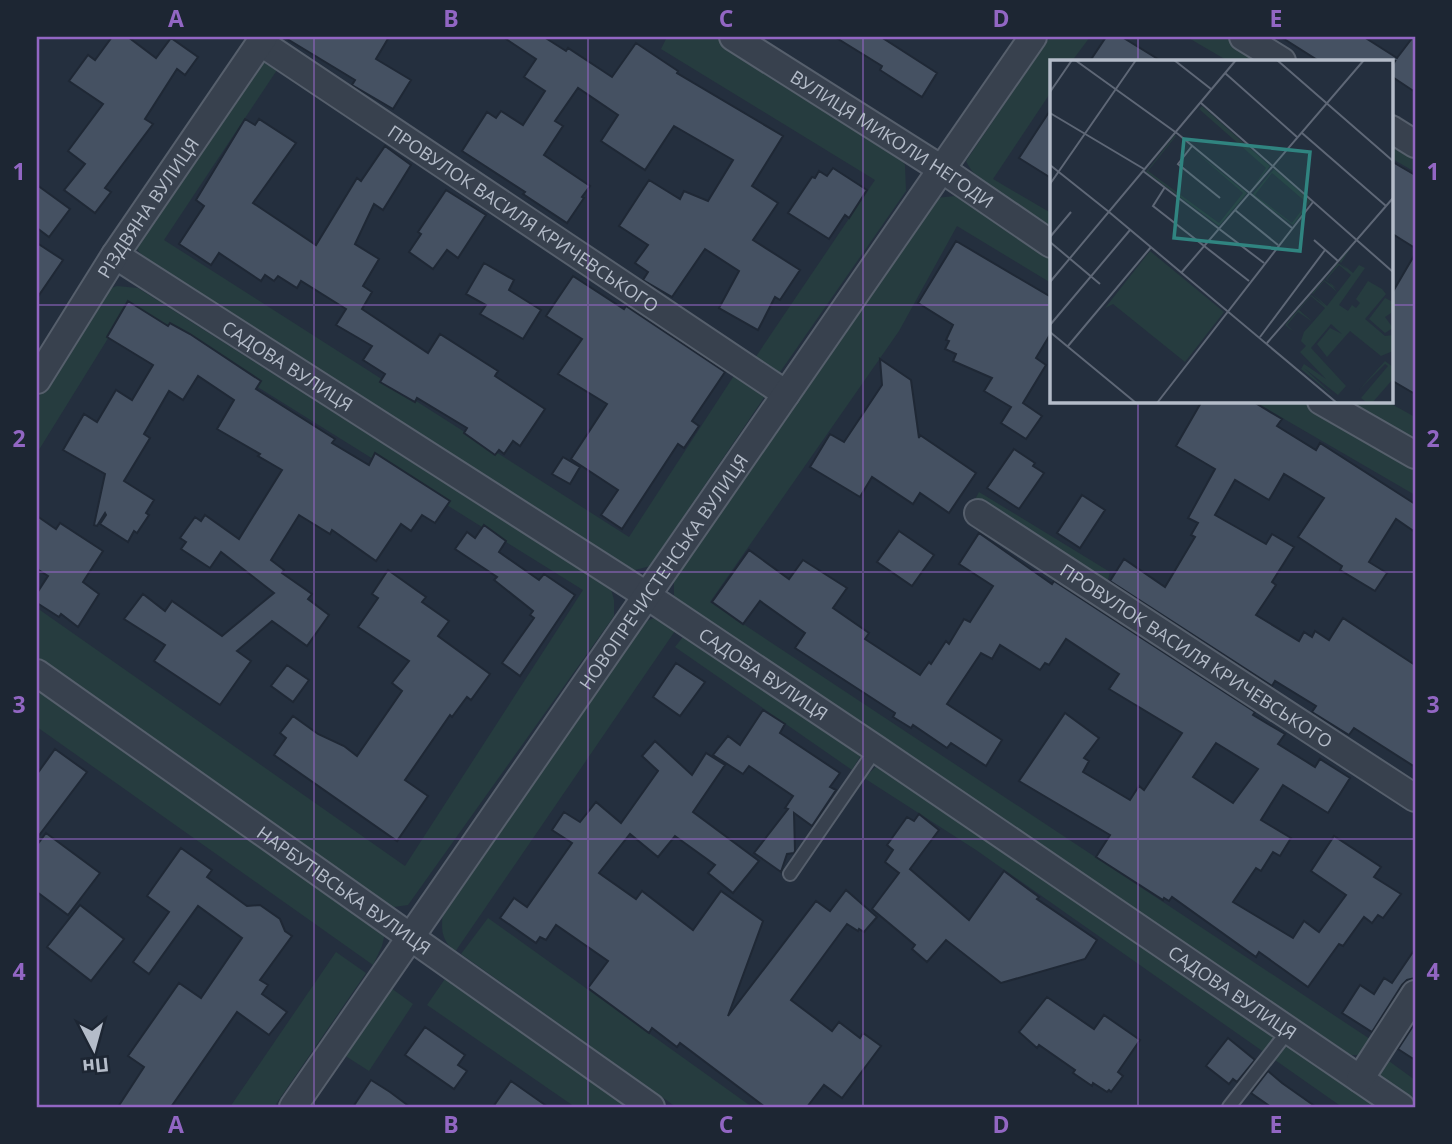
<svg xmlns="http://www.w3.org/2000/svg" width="1452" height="1144" font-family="'Open Sans',sans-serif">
<rect width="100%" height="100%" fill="#242f3e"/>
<path fill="#263c3f" d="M667,37H715L894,150L905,165L906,191L778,375L755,358L875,180L661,49Z
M1050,37H1090L1072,61H1051V92L993,179L1051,213V226C1023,208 981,192 966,161Z
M1187,37H1226L1266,61H1228Z
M258,58L279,67L164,240L629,537L737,371L769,390L650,566L635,570L624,568L144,258L137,249L139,236Z
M1391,139L1415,154V172L1391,158Z
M955,196L1051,254V283L957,226L899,331L710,602L1376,1043L1361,1055H1351L692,614L674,598V575L936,198Z
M117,286L138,288L611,589L614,600V616L408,905L394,907L376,901L37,659V608L405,866L583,590L128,306L37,453V400L106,290Z
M1253,401H1304L1415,466V495Z
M1346,401H1386L1415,417V441Z
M979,492L1110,572L1106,587L973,503Z
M654,618L665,620L677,628L455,952C441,939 441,930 443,912L642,623Z
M686,633L864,750L852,770L675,647Z
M37,690L385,933L382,946L373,965L37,727Z
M881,762L1381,1107H1342L976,850L864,778Z
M488,918L752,1107H676L461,954Z
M336,952L366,973L274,1107H230Z
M447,976L637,1107H575L427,1005Z
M391,988L413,1004L369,1071L344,1055Z
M1382,1056L1415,1080V1103L1379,1078L1377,1066Z"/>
<path fill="#455162" stroke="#1f2835" stroke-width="2" fill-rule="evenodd" d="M112,37H128L156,58L171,38L198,57L185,75L177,69L145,119L153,124L105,188L111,192L95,213L64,190L85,164L68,151L103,104L69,81L88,55L95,60Z
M284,37H389L376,59L411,80L393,109L352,85L355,80Z
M503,37H544L566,51L568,48L612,77L636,43L678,71L677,73L783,136L752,186L778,203L753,240L800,270L780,300L775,297L758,330L719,308L739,271L705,249L672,297L643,280L648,272L635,263L648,245L619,226L649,180L680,199L684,191L708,201L733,160L674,126L645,170L601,141L618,115L578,88L555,121L563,126L544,155L590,186L582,197L584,198L567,223L523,194L525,192L462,151L487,112L496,118L501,111L523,125L545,91L524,77L536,59Z
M835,37H881L937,73L922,97L880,70L882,66Z
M1106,37H1122L1161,61H1090Z
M1281,37H1364L1397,58L1413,37H1415V92L1391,76V68L1395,61H1319Z
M1051,109V178L1019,158Z
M245,119L255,125L259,119L296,143L253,203L316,245L357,178L361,181L385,146L411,165L383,210L374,204L355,244L379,259L363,286L372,292L362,309L428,353L440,334L498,371L495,376L545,409L520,446L513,441L504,454L499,450L495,455L464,433L467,428L417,398L415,402L380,382L385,374L363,360L372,346L336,325L346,309L301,281L297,288L278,276L274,281L265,275L261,281L219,253L211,265L179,244L204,206L196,200Z
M1391,161L1415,175V248L1391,233Z
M833,168L867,190L849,218L845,215L829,239L788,213L812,177L815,178L819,171L827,176Z
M37,185L70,209L49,237L37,228Z
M446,190L486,215L458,258L447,250L433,269L409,252L421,234L418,232Z
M956,241L1051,297V333L1036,358L1046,365L1023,403L1042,416L1026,439L1001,423L1011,407L984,391L992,378L953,361L956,354L945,349L949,341L946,340L953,325L918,303Z
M37,243L63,260L37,298Z
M1415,254V394L1391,380V295Z
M484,263L514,280L509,290L541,310L523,339L480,314L486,305L466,294Z
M573,276L624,309L626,306L725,372L692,421L699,426L684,448L678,444L622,529L601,515L618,490L571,459L607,404L558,374L582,339L546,316Z
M128,301L168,326L170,323L190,334L261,381L256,389L335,439L332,443L369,465L375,453L450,501L435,523L422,515L411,531L401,524L376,561L332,530L330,534L299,515L271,560L284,570L282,573L312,594L308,599L329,615L307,646L272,621L237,651L251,661L220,705L154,661L165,645L124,619L143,594L165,611L172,601L222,636L274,593L221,552L210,568L181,549L186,542L180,538L195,517L201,521L205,515L239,539L282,470L258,456L260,454L217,429L234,400L198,376L183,400L169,391L144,434L150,438L124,481L154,500L146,513L149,515L137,533L134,531L128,542L100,524L106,515L105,513L97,526L94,525L105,474L63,450L84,414L97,422L116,390L132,400L153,365L107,337Z
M880,359L911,380L919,438L920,435L976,473L949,513L920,493L913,504L872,477L860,497L810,467L830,434L844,442L882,385Z
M1202,401H1252L1282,419L1277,426L1316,450L1320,443L1415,504V532L1396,519L1369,562L1387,573L1375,591L1340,570L1342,566L1298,537L1324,498L1284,474L1269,500L1235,480L1215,515L1266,544L1272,534L1294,547L1272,582L1276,585L1256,615L1299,641L1304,632L1312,637L1315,631L1329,640L1343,618L1415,665V767L1354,728L1349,735L1312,712L1316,706L1275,681L1272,686L1110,581L1124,559L1165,587L1195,537L1191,535L1198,523L1188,518L1215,469L1176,446Z
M1014,449L1035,463L1033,466L1044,473L1019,509L987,488Z
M563,457L580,467L570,484L552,474Z
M1082,495L1105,510L1080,548L1057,533Z
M37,516L56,529L60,523L103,551L83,582L99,594L78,627L61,614L59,617L37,603V593L48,576L37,569Z
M484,525L506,541L499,552L539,580L544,574L575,595L520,676L502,663L534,618L530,615L533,611L494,580L497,577L455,549L467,532L475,538Z
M899,531L934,555L912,586L877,562Z
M979,533L1052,584L1054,581L1255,712L1253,715L1285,734L1278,744L1315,767L1320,759L1350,778L1328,813L1283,785L1261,820L1291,838L1280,856L1273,852L1261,871L1256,868L1233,902L1293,938L1304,921L1319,932L1346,895L1311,871L1334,836L1381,867L1374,877L1401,894L1383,918L1378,915L1372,923L1364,917L1343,946L1339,944L1308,987L1259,952L1256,957L1172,897L1169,901L1164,898L1163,900L1096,857L1110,835L1019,781L1065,713L1099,738L1084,758L1089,761L1083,772L1130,800L1139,786L1144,790L1182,733L1109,689L1119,674L1066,639L1049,665L1045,663L1040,670L1000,645L992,659L981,653L947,704L1002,740L986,766L951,743L947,748L913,725L911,728L893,717L895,713L795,648L805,633L760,601L743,624L712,602L749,550L789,579L803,560L847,588L833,608L869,633L865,639L920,675L929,662L931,664L946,641L949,644L964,619L970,622L993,586L959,564ZM1216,743L1258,769L1233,803L1193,777Z
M388,570L426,597L422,602L449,621L438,636L490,674L471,700L467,697L452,717L450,715L405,780L428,796L397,841L274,755L286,738L280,733L293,716L318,734L344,746L357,756L402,691L392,683L409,661L358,627L378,598L372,594Z
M676,663L705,682L680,716L653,697Z
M287,665L309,680L293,702L271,686Z
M763,710L785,724L780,733L840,773L830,787L836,790L812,826L794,813L795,851L794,853L787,854L781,872L754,853L788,809L785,808L793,796L749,766L743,774L713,755L728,736L740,745Z
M655,741L692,775L706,753L725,765L693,812L759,861L733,893L708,873L715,865L675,836L658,857L630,834L599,873L636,899L642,891L693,930L721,891L763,921L728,1016L816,901L830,911L846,890L877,917L864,932L859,929L858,931L847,924L791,1000L832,1031L839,1022L860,1038L863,1033L881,1046L842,1098L824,1085L807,1107H765L680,1043L677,1047L652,1028L649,1033L588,988L608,961L556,925L546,940L540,937L536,943L500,918L514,898L527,907L572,843L552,830L564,812L580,822L596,802L621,823L658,771L642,756Z
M55,749L87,772L37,838V774Z
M919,814L939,830L910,869L969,920L1004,871L1039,897L1037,899L1097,940L1085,959L1001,983L946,940L927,962L912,949L915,945L872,909L899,873L885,862L893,850L887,845L907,817L914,821Z
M46,833L100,873L68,915L37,892V845Z
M181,848L212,870L207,877L247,906L260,905L280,919L285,931L292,936L260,980L268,985L262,994L287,1012L269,1035L237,1012L171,1107H118L144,1067L128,1056L179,983L201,998L242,938L198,906L149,974L133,962L169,912L147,896Z
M80,905L124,939L91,981L47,947Z
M1415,949V978L1407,980L1402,985L1372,1032L1342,1013L1360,985L1374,994L1384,978L1392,983Z
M1047,997L1094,1029L1104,1015L1140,1040L1118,1072L1123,1076L1111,1092L1109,1090L1107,1092L1093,1083L1092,1086L1073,1073L1075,1070L1039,1045L1037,1048L1019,1032Z
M1415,1023V1060L1398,1049Z
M425,1027L465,1055L458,1065L467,1071L454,1089L405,1055Z
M1228,1038L1255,1060L1237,1082L1233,1079L1229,1084L1206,1066Z
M1268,1071L1282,1083L1316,1107H1271L1251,1093Z
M371,1080L390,1092L410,1107H353Z
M511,1081L548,1107H493Z"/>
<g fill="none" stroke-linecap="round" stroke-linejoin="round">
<g stroke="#565f6c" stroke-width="16">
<path id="lane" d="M790,874L876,749
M1229,1107L1289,1030"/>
</g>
<g stroke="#565f6c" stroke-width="30">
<g id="street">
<path id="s1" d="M733,37L943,170L1051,244"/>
<path d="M1243,37L1282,61"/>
<path id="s2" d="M260,42L786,394"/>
<path d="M1391,129L1415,144"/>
<path id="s3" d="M115,255L646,595L876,749L1401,1107"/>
<path id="s4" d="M37,380L115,255L264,37"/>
<path d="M1321,401L1415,455"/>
<path id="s5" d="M978,513L1415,798"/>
<path id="s6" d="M37,673L651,1107"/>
<path d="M1360,1079L1415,994"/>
<path id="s7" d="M293,1107L1033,37"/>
</g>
</g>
<use href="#lane" stroke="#38414e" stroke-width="12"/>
<use href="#street" stroke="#38414e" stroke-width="26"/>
</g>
<path fill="none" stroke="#9266c3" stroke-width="2" stroke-opacity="0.55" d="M314,37V1107M588,37V1107M863,37V1107M1138,37V61M37,305H1051M1391,305H1415M1138,401V1107M37,572H1415M37,839H1415"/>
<g text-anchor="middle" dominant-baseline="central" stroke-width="5" stroke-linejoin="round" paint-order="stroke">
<g font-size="18" fill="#b4bcc9" stroke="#1d2633">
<text stroke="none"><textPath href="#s1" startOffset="189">ВУЛИЦЯ МИКОЛИ НЕГОДИ</textPath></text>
<text stroke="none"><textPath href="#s4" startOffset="205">РІЗДВЯНА ВУЛИЦЯ</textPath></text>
<text stroke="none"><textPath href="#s2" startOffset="317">ПРОВУЛОК ВАСИЛЯ КРИЧЕВСЬКОГО</textPath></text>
<text stroke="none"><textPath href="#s3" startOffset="205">САДОВА ВУЛИЦЯ</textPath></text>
<text stroke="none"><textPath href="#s7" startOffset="651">НОВОПРЕЧИСТЕНСЬКА ВУЛИЦЯ</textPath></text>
<text stroke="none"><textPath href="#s5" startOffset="261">ПРОВУЛОК ВАСИЛЯ КРИЧЕВСЬКОГО</textPath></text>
<text stroke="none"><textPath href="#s3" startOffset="772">САДОВА ВУЛИЦЯ</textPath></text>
<text stroke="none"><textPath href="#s6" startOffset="376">НАРБУТІВСЬКА ВУЛИЦЯ</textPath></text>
<text stroke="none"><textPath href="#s3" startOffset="1339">САДОВА ВУЛИЦЯ</textPath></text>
</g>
</g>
<g transform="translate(1050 60)">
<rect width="343" height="343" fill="#242f3e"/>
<path d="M152,46L220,106L200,132L216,108L149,49ZM125,75L140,87L126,76L98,111L169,163L193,133L141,88L197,133L169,166L96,112ZM224,109L261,141L243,165L202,135ZM222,113L257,143L242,163L205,135ZM302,186L291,203L303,213L309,205L315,208L289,245L298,251L302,245L306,248L310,243L306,239L318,221L332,229L336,234L315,259L335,276L343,275V291L331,296L300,271L277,297L267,284L280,268L292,274L281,264L261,288L296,326L288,335L254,308L285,337L251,309L254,304L276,319L250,292L256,286L251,281L254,272L263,262L248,252L237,265L244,272L235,265L261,235L275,246L262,233L274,220L287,229L276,219L288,203L297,209L289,201ZM289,205L301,215L277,246L263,234L274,221L287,232L277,219ZM261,236L275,248L263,262L249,250ZM100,191L174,252L135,302L63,244L55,248ZM335,238L343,242L341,253L335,257L343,268L335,273L319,259ZM335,301L343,307V319L322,343H317L311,338L338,306L335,304L309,330Z" fill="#263c3f" fill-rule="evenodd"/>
<path fill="none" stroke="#5e6776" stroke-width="2" d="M25,0L128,74L242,168M124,0L161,29M227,0L343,101M175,13L247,77M0,32L22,0M151,43L343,212M0,53L94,109M252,73L336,146M142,86L128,104L170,138M0,105L59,152M93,111L214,203M0,124L86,0M115,127L103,146L199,221M185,150L228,185M59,152L287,343M0,177L21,152M264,180L288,201M0,182L50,224M131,213L314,0M0,222L186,0M0,265L80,170M0,272L86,343M210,277L275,190M217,283L343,138M18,286L101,187M107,343L263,142"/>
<path fill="#308480" fill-opacity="0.15" stroke="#308480" stroke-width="3.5" d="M134,79L260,92L250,191L124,178Z"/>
<rect width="343" height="343" fill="none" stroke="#b4bcc9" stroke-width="3.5"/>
</g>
<rect width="1452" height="1144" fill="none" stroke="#1d2633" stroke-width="77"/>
<g transform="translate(94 1049) rotate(174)" stroke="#1d2633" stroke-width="5" paint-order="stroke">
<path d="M0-5L12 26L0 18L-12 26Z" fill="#b4bcc9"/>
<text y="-10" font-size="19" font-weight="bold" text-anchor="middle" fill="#b4bcc9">Пн</text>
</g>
<rect x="38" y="38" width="1376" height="1068" fill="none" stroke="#9266c3" stroke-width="2.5"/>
<g font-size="23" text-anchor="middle" font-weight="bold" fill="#9266c3">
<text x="176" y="27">A</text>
<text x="451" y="27">B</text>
<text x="726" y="27">C</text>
<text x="1001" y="27">D</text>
<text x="1276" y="27">E</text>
<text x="19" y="180">1</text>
<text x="1433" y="180">1</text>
<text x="19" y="447">2</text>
<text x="1433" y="447">2</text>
<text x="19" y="713">3</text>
<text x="1433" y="713">3</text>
<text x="19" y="980">4</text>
<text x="1433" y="980">4</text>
<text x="176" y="1133">A</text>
<text x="451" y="1133">B</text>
<text x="726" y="1133">C</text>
<text x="1001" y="1133">D</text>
<text x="1276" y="1133">E</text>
</g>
</svg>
